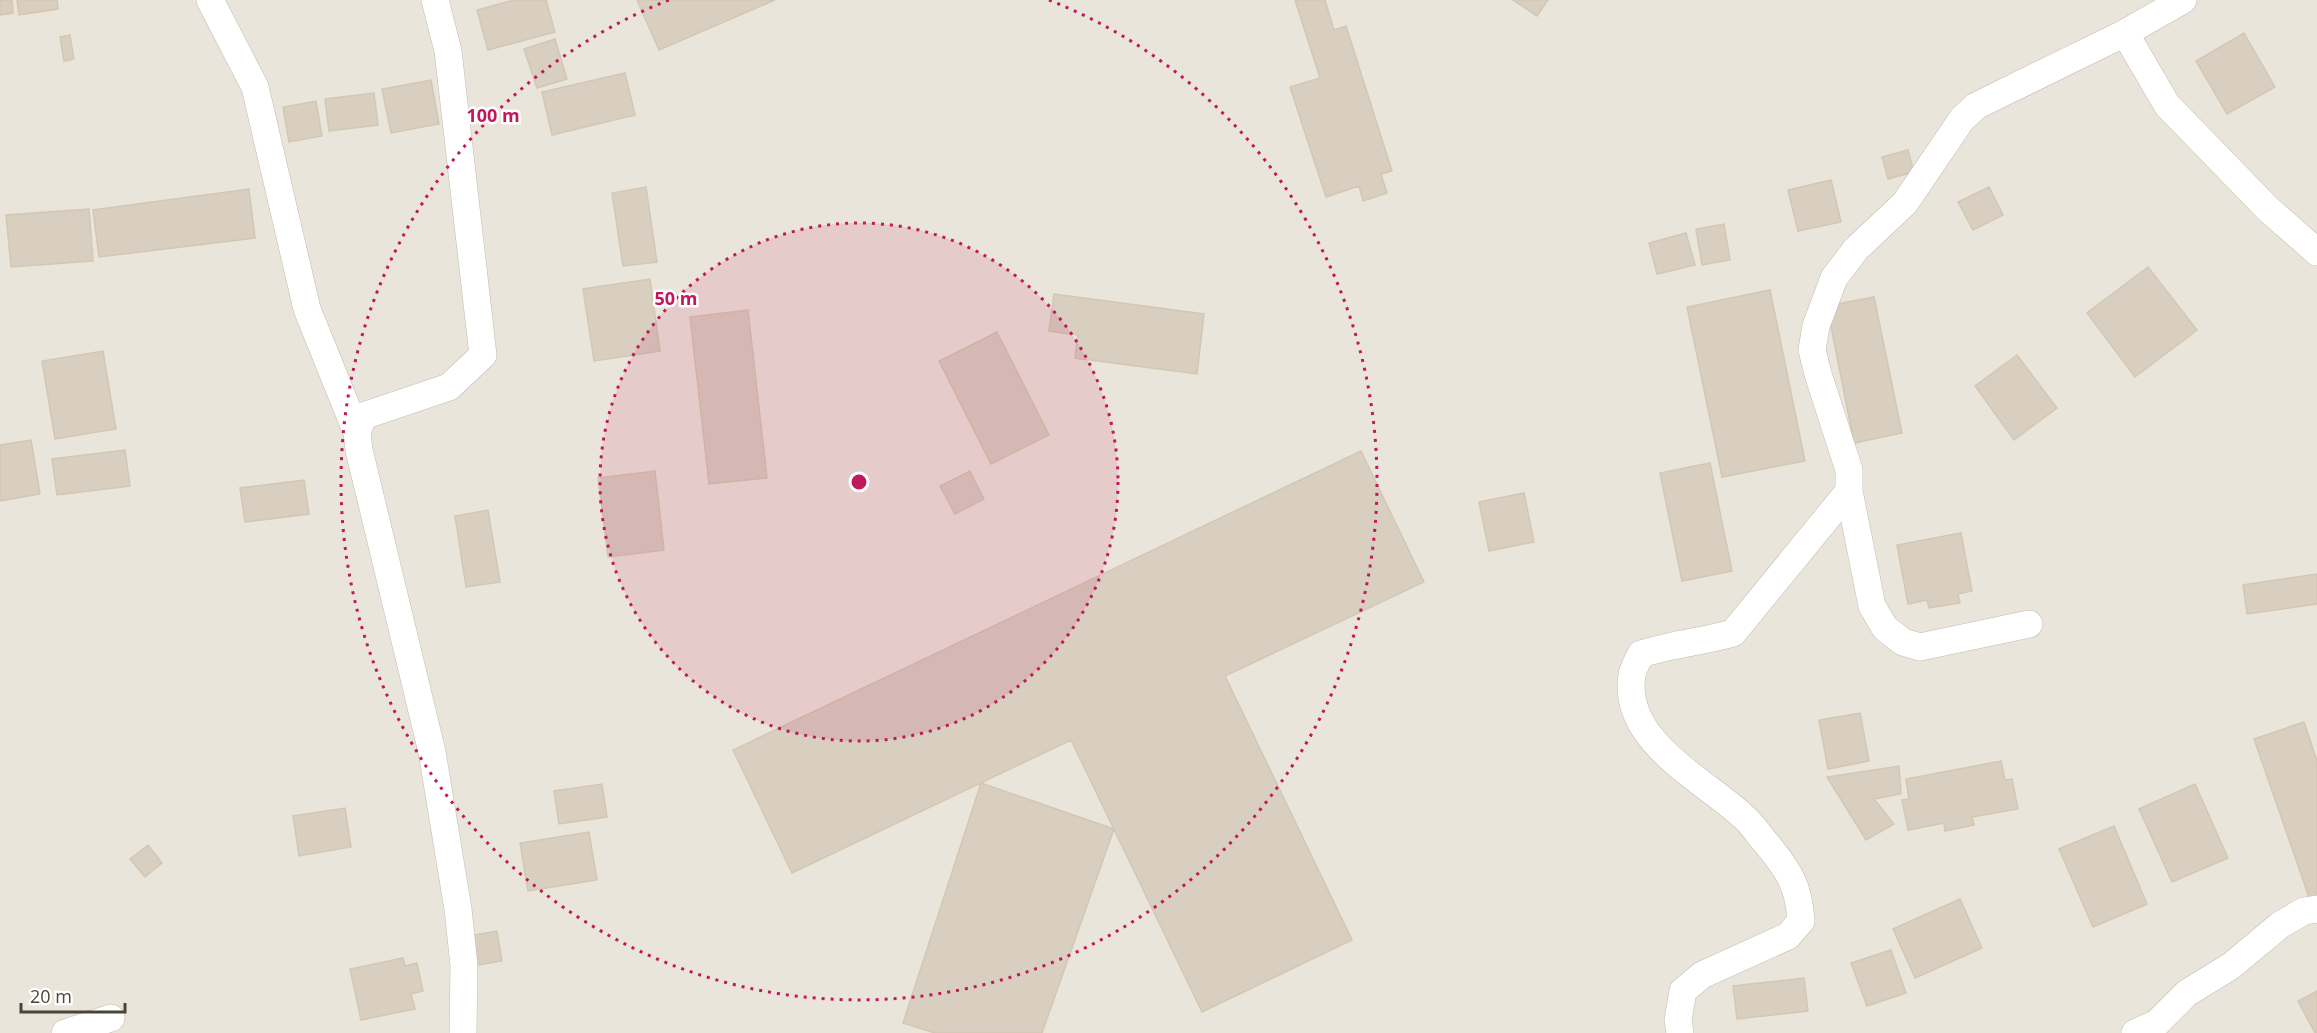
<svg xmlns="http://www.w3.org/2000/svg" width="2317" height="1033" font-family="'Open Sans',sans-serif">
<rect width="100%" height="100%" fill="#f6f3ec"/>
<path fill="#eae5da" d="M0,0H2317V1033H0Z"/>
<path fill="#d8cfc1" stroke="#d3c7b4" stroke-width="1.5" d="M0,0H12L13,13L0,15Z
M17,0H57L58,9L19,15Z
M514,0H546L555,32L488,50L477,10Z
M637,0H775L659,50Z
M1295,0H1325L1334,30L1346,26L1392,171L1381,174L1387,193L1363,201L1359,186L1326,197L1290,87L1320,78Z
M1513,0H1548L1537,16Z
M2244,33L2275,87L2227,114L2196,61Z
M70,35L74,59L64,61L60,37Z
M555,39L567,79L537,88L524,49Z
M625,73L635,115L552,135L542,92Z
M431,80L439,124L391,133L382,89Z
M374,93L378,125L329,131L325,99Z
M316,101L322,136L289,142L283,107Z
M1908,150L1914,172L1888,179L1882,157Z
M1831,180L1841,222L1798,231L1788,190Z
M646,187L657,262L623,266L612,193Z
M1989,187L2003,215L1973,230L1958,202Z
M249,189L255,238L99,257L93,210Z
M89,209L93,261L11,267L6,215Z
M1724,224L1730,260L1702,265L1696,229Z
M1686,233L1695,265L1657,274L1649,243Z
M2148,267L2197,330L2135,377L2087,313Z
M650,279L660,351L594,361L583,289Z
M1770,290L1805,461L1722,477L1687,307Z
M1054,294L1204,314L1197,374L1075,358L1078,335L1049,331Z
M1874,297L1902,433L1854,443L1827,306Z
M748,310L767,478L709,484L690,317Z
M997,332L1049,435L991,464L939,361Z
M103,351L116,429L55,439L42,361Z
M2017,355L2057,408L2014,440L1975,386Z
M31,440L40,494L0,501V445Z
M125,450L130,486L57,495L52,459Z
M1361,451L1424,582L1225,676L1352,940L1202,1012L1071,740L792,873L733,750Z
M1710,463L1732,571L1682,581L1660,473Z
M655,471L664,550L608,557L598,478Z
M970,471L984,499L955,514L940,486Z
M304,480L309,514L245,522L240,488Z
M1524,493L1534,542L1489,551L1479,502Z
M488,510L500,582L466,587L455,516Z
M1961,533L1972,591L1958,594L1960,603L1929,608L1927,600L1908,604L1897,545Z
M2317,574V604L2247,614L2243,585Z
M1860,713L1869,761L1828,769L1819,720Z
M2304,722L2317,761V897L2310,900L2254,739Z
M2001,761L2005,780L2012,779L2018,809L1972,817L1974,825L1945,831L1944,823L1908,830L1902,800L1909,799L1906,779Z
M1899,766L1901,794L1874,799L1894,824L1866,840L1827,777Z
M981,783L1114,829L1042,1033H935L903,1023Z
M602,784L607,817L559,824L554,791Z
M2195,784L2228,858L2172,882L2139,809Z
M345,808L351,847L299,856L293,816Z
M2114,826L2147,904L2093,927L2059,849Z
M589,832L597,880L528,891L520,843Z
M148,845L162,863L145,877L130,859Z
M1960,899L1982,948L1915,978L1893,929Z
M497,931L502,961L473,966L468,936Z
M1891,950L1906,993L1867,1006L1851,963Z
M403,958L405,966L417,963L423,991L411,994L415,1009L361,1020L350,969Z
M1804,978L1808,1011L1737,1019L1733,986Z
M2317,991V1033H2315L2298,1001Z"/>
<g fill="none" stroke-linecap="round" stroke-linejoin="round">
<g stroke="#c2bbae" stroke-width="28">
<path id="minor" d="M210,0L255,87L307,309L357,433
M435,0L448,51L483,355L449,387L363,416L357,433L359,450L432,752L458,909L464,965L463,1033
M2125,33L2167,105L2268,209L2317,252
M2029,624L1920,647L1903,642L1885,628L1872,606L1849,491V470L1818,374L1812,350L1816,326L1834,278L1856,249L1905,203L1962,119L1976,106L2125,33L2183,0
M65,1033L111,1018
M1680,1033L1678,1020L1683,991L1702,975L1788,936L1801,921C1799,886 1789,871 1767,844C1760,836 1754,827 1746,819C1707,781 1621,742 1632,675C1633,668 1638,660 1641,654C1671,644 1702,642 1733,633L1849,491
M2135,1033L2157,1023L2187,993L2231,966L2280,925L2304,911L2317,909"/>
</g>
<use href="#minor" stroke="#fff" stroke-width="27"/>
</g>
<circle cx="859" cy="482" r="259" fill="#c2185b" fill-opacity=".12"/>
<g fill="none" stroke="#c2185b" stroke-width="3" stroke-dasharray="3 6">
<circle cx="859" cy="482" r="259"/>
<path d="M1049 0A518 518 0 1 1 669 0"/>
</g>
<circle cx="859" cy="482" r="9" fill="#c2185b" stroke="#fff" stroke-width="3"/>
<g font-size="18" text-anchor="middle" font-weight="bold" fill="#c2185b" stroke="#fff" stroke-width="5" stroke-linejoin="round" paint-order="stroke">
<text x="493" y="122">100 m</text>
<text x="676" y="305">50 m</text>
</g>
<path d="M21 1003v9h104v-9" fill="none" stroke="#4b4439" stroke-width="3"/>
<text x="30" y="1003" font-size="18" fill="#4b4439" stroke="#ffffff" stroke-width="4.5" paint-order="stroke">20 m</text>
</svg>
